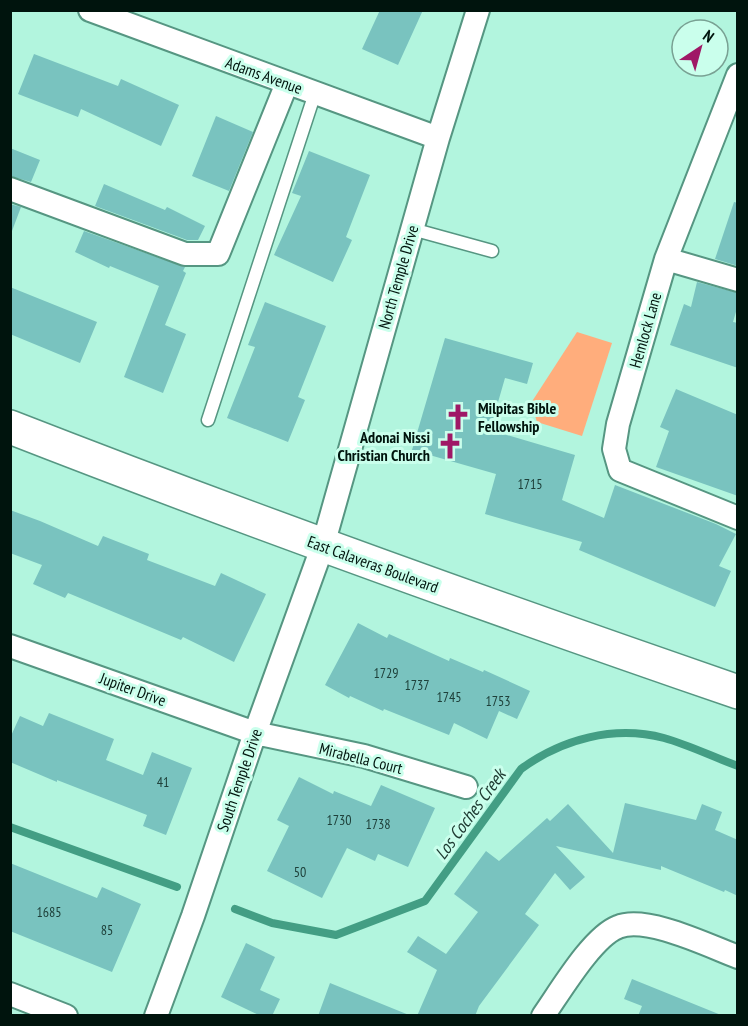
<svg xmlns="http://www.w3.org/2000/svg" width="748" height="1026" font-family="'PT Sans Narrow',sans-serif">
<rect width="100%" height="100%" fill="#b2f5de"/>
<path fill="#ffad7c" d="M577,332L612,343L582,436L537,422L531,403Z"/>
<g fill="none" stroke-linecap="round" stroke-linejoin="round">
<path stroke="#439e84" stroke-width="8" d="M10,827L177,887
M235,909L272,923L336,935L425,901L521,769C562,739 614,725 664,738C689,745 713,757 738,766"/>
</g>
<path fill="#79c3bf" d="M380,10H423L398,65L362,49Z
M34,54L118,86L121,79L179,105L161,146L81,109L78,117L18,94Z
M216,116L253,132L229,191L192,176Z
M10,148L40,160L31,182L10,176Z
M309,151L370,175L346,237L352,240L333,282L274,255L301,196L292,193Z
M104,184L165,210L167,207L205,226L198,240H187L95,206Z
M734,202L738,203V266L715,259Z
M10,204L21,207L12,231L10,230Z
M84,231L185,267L183,271L186,273L165,325L186,334L163,393L124,377L159,286L110,266L109,268L75,252Z
M697,282L738,293V305L733,322L738,323V368L670,345L684,304L691,307Z
M10,287L97,322L80,363L10,334Z
M265,302L326,326L298,397L305,400L288,442L227,418L255,347L248,345Z
M445,338L533,363L527,384L505,378L490,430L575,455L562,500L604,518L615,485L716,524L736,534L719,566L731,571L715,607L579,550L582,542L485,514L496,474L412,450Z
M676,389L738,415V496L656,467L669,431L660,427Z
M10,510L40,521L98,546L103,536L149,554L147,560L215,586L221,573L266,594L234,662L183,637L181,640L68,593L65,598L33,584L42,565L10,553Z
M358,623L387,638L389,634L449,661L450,658L483,672L484,670L530,691L517,719L499,711L487,739L454,723L449,735L384,709L383,711L350,696L349,698L325,685Z
M49,713L114,739L106,760L143,775L152,752L192,768L166,835L143,826L147,815L57,780V782L10,762V738L20,716L43,726Z
M299,777L333,794L334,791L371,806L381,785L435,808L408,867L378,854L375,861L347,848L322,898L267,871L289,826L277,820Z
M625,803L696,820L702,804L722,812L715,830L738,840V896L725,890L724,892L661,866V870L556,846L585,877L570,890L555,873L525,914L539,925L479,1006L475,1016H417L437,970L407,952L418,936L446,954L478,912L454,894L486,851L499,861L547,818L550,821L568,804L613,853Z
M10,863L97,898L102,887L141,904L112,972L10,931Z
M246,943L275,957L260,990L280,999L272,1016H261L221,997Z
M632,979L721,1015L720,1016H638L642,1006L624,999Z
M330,983L409,1015V1016H318Z"/>
<g fill="none" stroke-linecap="round" stroke-linejoin="round">
<g stroke="#569682" stroke-width="15">
<path id="lane" d="M412,229L492,251
M208,420L315,93"/>
</g>
<g stroke="#569682" stroke-width="26">
<path id="street" d="M90,10L438,138
M738,75L666,259L618,424L614,449L620,470L738,518
M10,189L185,254H218L287,83
M666,259L738,280
M10,646L255,733L364,756L466,787
M10,994L66,1016
M156,1016L193,916L255,733L323,545L438,138L478,10
M543,1016C560,992 592,937 618,927C646,915 709,946 738,957"/>
</g>
<g stroke="#569682" stroke-width="36">
<path id="secondary" d="M10,427C251,521 494,608 738,692"/>
</g>
<use href="#lane" stroke="#fff" stroke-width="12"/>
<use href="#street" stroke="#fff" stroke-width="22"/>
<use href="#secondary" stroke="#fff" stroke-width="33"/>
</g>
<defs>
<g id="church-bare" transform="scale(2.07)"><path d="M-1.2-6h2.4v3.5h3.3v2.4h-3.3V6h-2.4V-.1h-3.3v-2.4h3.3Z" fill="#9f1866" stroke="#caffec" stroke-width="2.5" paint-order="stroke"/></g>
</defs>
<g fill-rule="evenodd">
<use href="#church-bare" x="458" y="417"/>
<use href="#church-bare" x="450" y="446"/>
</g>
<g text-anchor="middle" dominant-baseline="central" stroke-width="6" stroke-linejoin="round" paint-order="stroke">
<g font-size="14" fill="#1e403a">
<text x="530" y="484">1715</text>
<text x="386" y="673">1729</text>
<text x="417" y="685">1737</text>
<text x="449" y="697">1745</text>
<text x="498" y="701">1753</text>
<text x="163" y="782">41</text>
<text x="339" y="820">1730</text>
<text x="378" y="824">1738</text>
<text x="300" y="872">50</text>
<text x="49" y="912">1685</text>
<text x="107" y="930">85</text>
</g>
<g font-size="16" fill="#00140d" stroke="#caffec">
<text transform="translate(264 75) rotate(20)">Adams Avenue</text>
<text transform="translate(398 277) rotate(-74)">North Temple Drive</text>
<text transform="translate(645 330) rotate(-74)">Hemlock Lane</text>
<text transform="translate(373 564) rotate(20)">East Calaveras Boulevard</text>
<text transform="translate(133 689) rotate(20)">Jupiter Drive</text>
<text transform="translate(361 758) rotate(14)">Mirabella Court</text>
<text transform="translate(239 780) rotate(-71)">South Temple Drive</text>
</g>
<g font-size="16" font-weight="bold" fill="#00140d" stroke="#caffec" text-anchor="start">
<text x="478" y="408">Milpitas Bible<tspan x="478" dy="18">Fellowship</tspan></text>
<text x="430" y="437" text-anchor="end">Adonai Nissi<tspan x="430" dy="18">Christian Church</tspan></text>
</g>
<g font-size="18" font-style="italic" fill="#1d3930" stroke="#caffec">
<text transform="translate(470 814) rotate(-54)">Los Coches Creek</text>
</g>
</g>
<rect width="748" height="1026" fill="none" stroke="#00140d" stroke-width="24"/>
<g transform="translate(700 48) rotate(36)"><circle r="28" fill="#caffec" stroke="#79a193" stroke-width="1.5"/>
<path d="M0-4.5L10 22L0 15L-10 22Z" fill="#9f1866"/>
<text y="-9" font-size="16" font-weight="bold" text-anchor="middle" fill="#00140d">N</text>
</g>
</svg>
